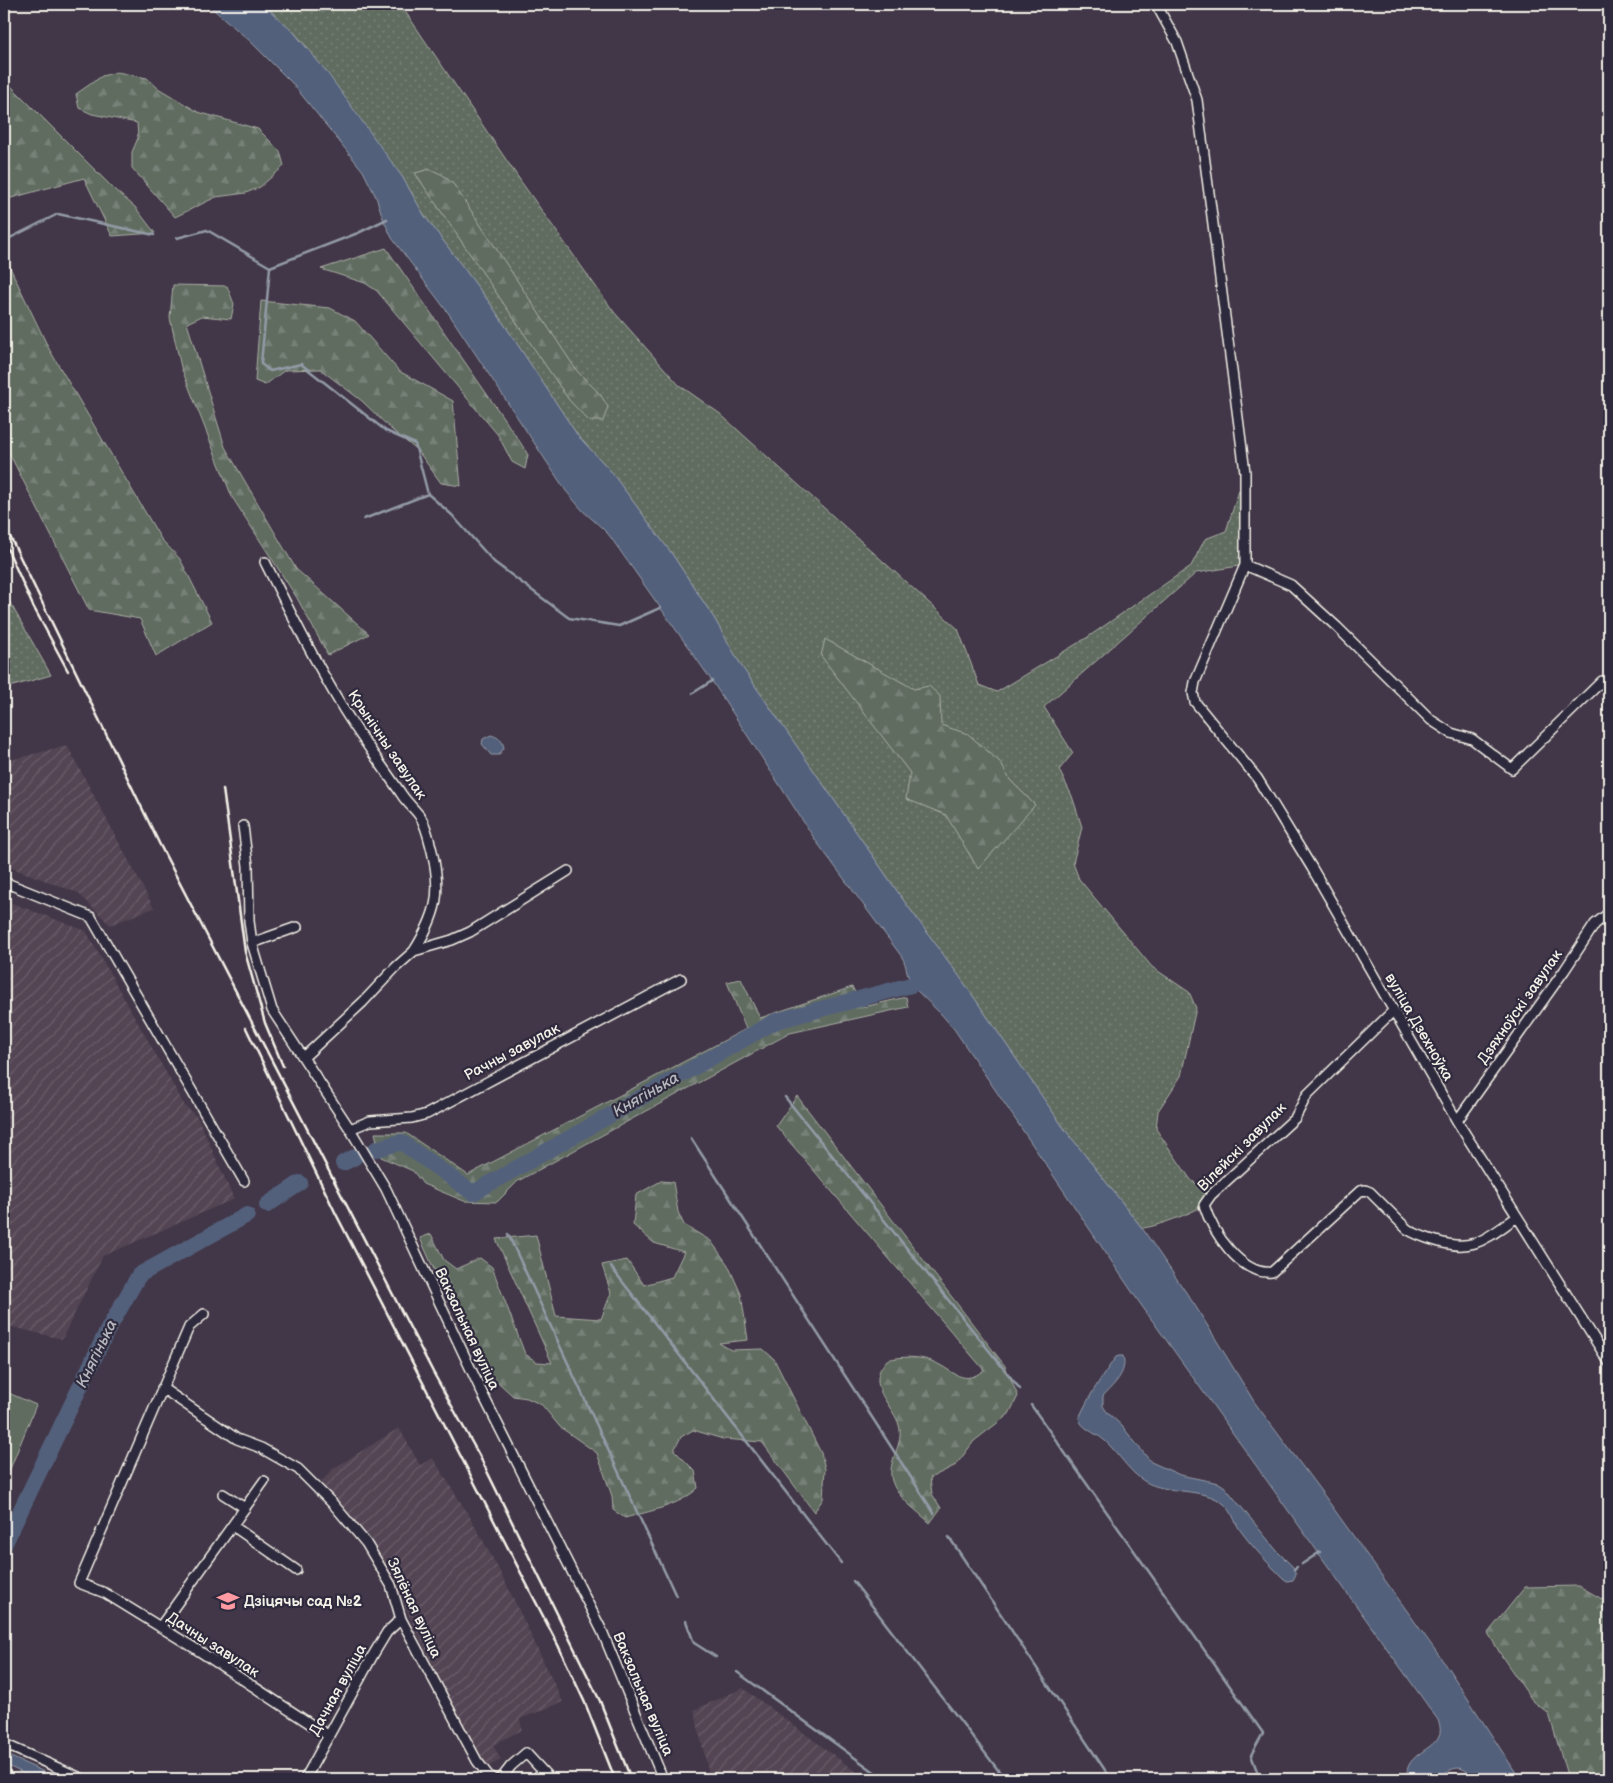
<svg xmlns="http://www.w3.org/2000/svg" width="1613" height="1783" font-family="'Balsamiq Sans',sans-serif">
<defs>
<pattern id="industrial-furrows" width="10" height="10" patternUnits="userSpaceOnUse" patternTransform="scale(1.25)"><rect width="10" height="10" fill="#524452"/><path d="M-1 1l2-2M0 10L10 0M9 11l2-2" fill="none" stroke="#6c5f6b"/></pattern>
<pattern id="grass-dots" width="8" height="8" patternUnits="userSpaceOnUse" patternTransform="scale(1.25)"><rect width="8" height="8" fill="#606c61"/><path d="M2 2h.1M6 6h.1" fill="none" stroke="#778178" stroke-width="1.8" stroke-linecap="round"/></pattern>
<pattern id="forest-firs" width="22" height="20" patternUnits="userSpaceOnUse" patternTransform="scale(1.25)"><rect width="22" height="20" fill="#606c61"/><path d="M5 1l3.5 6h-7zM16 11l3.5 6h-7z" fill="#778178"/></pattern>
</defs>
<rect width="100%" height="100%" fill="#423748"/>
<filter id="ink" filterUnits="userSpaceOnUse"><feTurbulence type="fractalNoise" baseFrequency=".02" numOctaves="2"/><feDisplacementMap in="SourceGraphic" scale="10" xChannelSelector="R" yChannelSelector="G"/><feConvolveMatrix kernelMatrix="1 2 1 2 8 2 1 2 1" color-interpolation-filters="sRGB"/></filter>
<g filter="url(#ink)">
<path fill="url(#industrial-furrows)" d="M67,745L154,908L110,925L78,893L4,865V762Z
M4,900L86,931L185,1106L198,1118L234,1199L103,1256L62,1339L4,1325Z
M399,1428L420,1465L433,1458L470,1517L504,1579L563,1702L520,1719L522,1730L493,1745L501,1760L485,1768L476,1754L415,1629L393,1580L374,1548L321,1482L334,1468Z
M743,1688L866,1779H710L694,1710Z"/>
<path fill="url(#grass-dots)" stroke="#aaaea4" d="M262,4H400L522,183L614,312L679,385L719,413L958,629L979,685L997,692L1088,637L1191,566L1205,539L1226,531L1245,472V565L1196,573L1044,707L1073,753L1059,770L1072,796L1082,827L1073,863L1079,879L1152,967L1189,992L1196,1008L1181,1076L1158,1111L1156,1129L1191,1180L1211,1195C1209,1198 1207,1203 1204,1205C1195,1212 1153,1228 1142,1228L1063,1127L962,980L904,901L742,667L714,618L672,554L609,469L578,436L492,306L424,215L403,178L308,48L291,29Z
M4,592L51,675L6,688L4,694Z"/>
<path fill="url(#forest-firs)" stroke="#aaaea4" d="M117,72L147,78L158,88L198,112L258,129L280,151L284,166L260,187L246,193L216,197L175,217L132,168V152L138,138L137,123L92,114L79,108L76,94L102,76Z
M4,79L117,192L135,207L155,233L112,236L84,178L4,200Z
M430,169L443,175L454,185L577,371L600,394L608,407L603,421H589L569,400L415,173Z
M386,248L520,442L528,455L525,469L512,462L498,435L377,291L365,283L321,269Z
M4,255L49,349L161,539L180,559L212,622L156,656L140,619L89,610L4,443Z
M173,285L227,286L234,304L231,319L202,316L187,323L225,447L296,569L369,634L328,655L297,598L232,497L181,367L170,318Z
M261,301L330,308L355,321L399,371L453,401L461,486L441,483L418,451L392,430L362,401L320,369L285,370L265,385L255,381Z
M825,639L914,689L929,686L940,696L941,725L968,734L1000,762L1010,780L1035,805L978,869L946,815L906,799L910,773L821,656Z
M741,979L760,1018L852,987L864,1007L906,997L908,1007L790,1033L518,1181L497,1202L464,1201L423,1184L413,1171L381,1157L375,1133H406L468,1175L746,1029L727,982Z
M797,1096L1005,1366L1018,1396L1009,1414L974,1441L956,1465L930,1478L932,1494L941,1508L930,1523C918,1511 897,1498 892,1481C886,1461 905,1445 899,1425C894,1408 873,1392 879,1373C880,1368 885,1363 887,1360C901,1356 920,1356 934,1362C954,1371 963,1387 984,1370L776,1126Z
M661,1181L673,1182L678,1212L684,1225L711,1241L728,1265L741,1294L748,1340L719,1343L731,1350L763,1349L774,1359L821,1453L825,1469L823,1499L814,1512L762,1442L723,1439L693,1430L681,1437L674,1450L695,1471L698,1488C679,1506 650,1511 625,1518L613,1510L612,1496L597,1453L560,1427L542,1405L527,1398L513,1396L487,1372L474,1345L472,1330L449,1303L420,1238L431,1234L444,1260L456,1269L480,1258L492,1267L525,1354L537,1362L552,1363L496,1239L536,1235L556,1316L601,1319L611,1293L602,1265L627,1260L644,1285L672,1277L684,1252L654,1243L633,1225L636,1195Z
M1579,1586L1609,1603V1779H1572L1567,1775L1549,1714L1532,1700L1503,1658L1488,1633L1525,1587Z"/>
<path fill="#606c61" stroke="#aaaea4" d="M4,1391L36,1405L4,1484Z"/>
<path fill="#53617c" stroke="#939ba7" d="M207,4H262L291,29L326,71L403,178L424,215L492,306L578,436L609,469L672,554L714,618L742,667L904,901L962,980L1063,1127L1142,1228L1196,1307L1255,1403L1326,1498L1448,1668L1520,1779H1474C1457,1756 1448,1776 1429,1779C1423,1780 1415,1780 1409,1778L1407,1775C1405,1749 1451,1749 1438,1720L1139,1302L954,1029L942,1015L911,985C907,976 907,966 902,957L816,841L712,681L609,535L601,527L583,511L566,491L449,314L392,238L384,221L376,197L363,171L292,83L250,41Z
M491,735C498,737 503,740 504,748L499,755H491L482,744L483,739Z
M1119,1356H1123C1128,1373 1113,1385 1103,1396V1406L1107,1412L1122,1426L1151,1462L1180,1475L1219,1483L1225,1487L1277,1551L1293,1567L1296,1574L1293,1580L1287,1581L1283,1578C1268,1563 1253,1548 1240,1530C1234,1521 1232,1510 1224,1504C1204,1487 1167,1495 1144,1481C1128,1471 1118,1452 1104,1440C1096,1433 1080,1428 1079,1418C1089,1396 1102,1376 1116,1357Z
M4,1754L60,1779H35L4,1764Z"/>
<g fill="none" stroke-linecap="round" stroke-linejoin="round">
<path stroke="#939ba7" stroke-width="2.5" d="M4,238L8,239L58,214L154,235
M177,238L207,230L270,267L358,233L387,219
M270,267L261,364L270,371L301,364L386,431L415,444L428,494
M364,519L428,494L452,515L494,562L569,618L619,626L660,608
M693,693L712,681
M785,1097L1020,1389
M691,1138L934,1513
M508,1234L676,1596
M611,1267L841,1563
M1031,1405L1263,1733L1251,1755L1260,1779
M949,1537L1111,1779
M1302,1564L1320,1552
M1294,1569L1297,1567
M853,1581L1005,1779
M686,1621L694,1643L716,1657
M737,1672L884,1779
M1396,1779H1397"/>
<path stroke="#53617c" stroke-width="16" d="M376,1149L401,1142L473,1193L776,1021L911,985L931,975
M343,1163L355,1157
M267,1205L300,1183
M4,1545L107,1331L139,1275L247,1215"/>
<g stroke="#f4f1e8" stroke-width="12">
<path id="street" d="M1156,4L1177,42L1197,100L1245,472V565L1195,682L1193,693L1195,702L1257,778L1312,868L1457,1121L1609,1362
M265,562C290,612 315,662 344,710C362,739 383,767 402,795C407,803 416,810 421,818C427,828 429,840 432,851C442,894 437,914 414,951
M1245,565L1291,585L1337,627L1431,720L1451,733L1472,739L1512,769L1602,681
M243,826L248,866L249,921L252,943
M4,882L91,917L244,1181
M297,927L252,943L272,1010L350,1129L386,1189L483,1395L602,1631L663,1779
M1393,1011L1307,1095L1295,1118L1211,1195L1204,1205C1212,1231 1241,1276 1272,1272L1360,1191L1365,1190L1370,1192L1407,1229C1416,1235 1426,1238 1436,1241C1475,1253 1486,1238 1517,1217
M304,1057L363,1002L396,967L414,951L452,940L470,932L568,871
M1457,1121L1564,971L1595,924L1609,913
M350,1129L370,1121L412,1118L427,1114L681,979
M204,1314L189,1327L79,1583L105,1593L196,1649L329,1736
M162,1388L237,1439L261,1448L298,1469L334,1505L366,1543L391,1585L401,1619L477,1761L488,1775L493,1779
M223,1494L245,1508
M233,1526L296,1570
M160,1627L264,1481
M4,1744L83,1779
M305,1779L373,1655L387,1632L401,1619
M501,1779L511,1766L526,1753L550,1779"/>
</g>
<use href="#street" stroke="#2f2a3d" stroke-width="9"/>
<path stroke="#f4f1e8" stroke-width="2.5" d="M4,524L159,843L433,1372L479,1455L578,1656L600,1701L631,1779
M4,541L33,606L68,671
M223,789L245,952L265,1023L283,1066
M246,1028L336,1214L558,1645L585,1703L615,1779"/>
</g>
</g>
<defs>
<g id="school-bare" transform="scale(1.725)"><path d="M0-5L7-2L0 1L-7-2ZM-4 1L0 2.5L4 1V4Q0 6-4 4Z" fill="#ff9aa2" stroke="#2f2a3d" stroke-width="2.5" paint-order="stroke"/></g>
</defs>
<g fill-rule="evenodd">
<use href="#school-bare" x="228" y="1601"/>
</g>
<g text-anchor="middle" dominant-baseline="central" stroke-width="4.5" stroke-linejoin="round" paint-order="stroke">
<g font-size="15" fill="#f4f1e8" stroke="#2f2a3d">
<text transform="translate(387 745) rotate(56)">Крынічны завулак</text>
<text transform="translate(1520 1007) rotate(-55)">Дзяхноўскі завулак</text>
<text transform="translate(1419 1027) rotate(60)">вуліца Дзехноўка</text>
<text transform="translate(512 1052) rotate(-28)">Рачны завулак</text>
<text transform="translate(1242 1147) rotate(-45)">Вілейскі завулак</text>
<text transform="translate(467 1329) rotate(65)">Вакзальная вуліца</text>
<text transform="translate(414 1608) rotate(65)">Зялёная вуліца</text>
<text transform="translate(213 1645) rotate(33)">Дачны завулак</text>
<text transform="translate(338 1690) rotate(-61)">Дачная вуліца</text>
<text transform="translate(643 1694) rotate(67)">Вакзальная вуліца</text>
</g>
<g font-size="15" font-weight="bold" fill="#f4f1e8" stroke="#2f2a3d" text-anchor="start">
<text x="244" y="1601">Дзіцячы сад №2</text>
</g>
<g font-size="16" font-style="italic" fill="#b4b7bd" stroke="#2f2a3d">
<text transform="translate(646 1095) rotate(-30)">Княгінька</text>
<text transform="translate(97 1354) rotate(-64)">Княгінька</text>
</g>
</g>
<rect width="1613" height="1783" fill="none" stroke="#2f2a3d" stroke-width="20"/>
<rect x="10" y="10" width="1593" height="1763" fill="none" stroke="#f4f1e8" stroke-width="2" filter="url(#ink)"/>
</svg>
